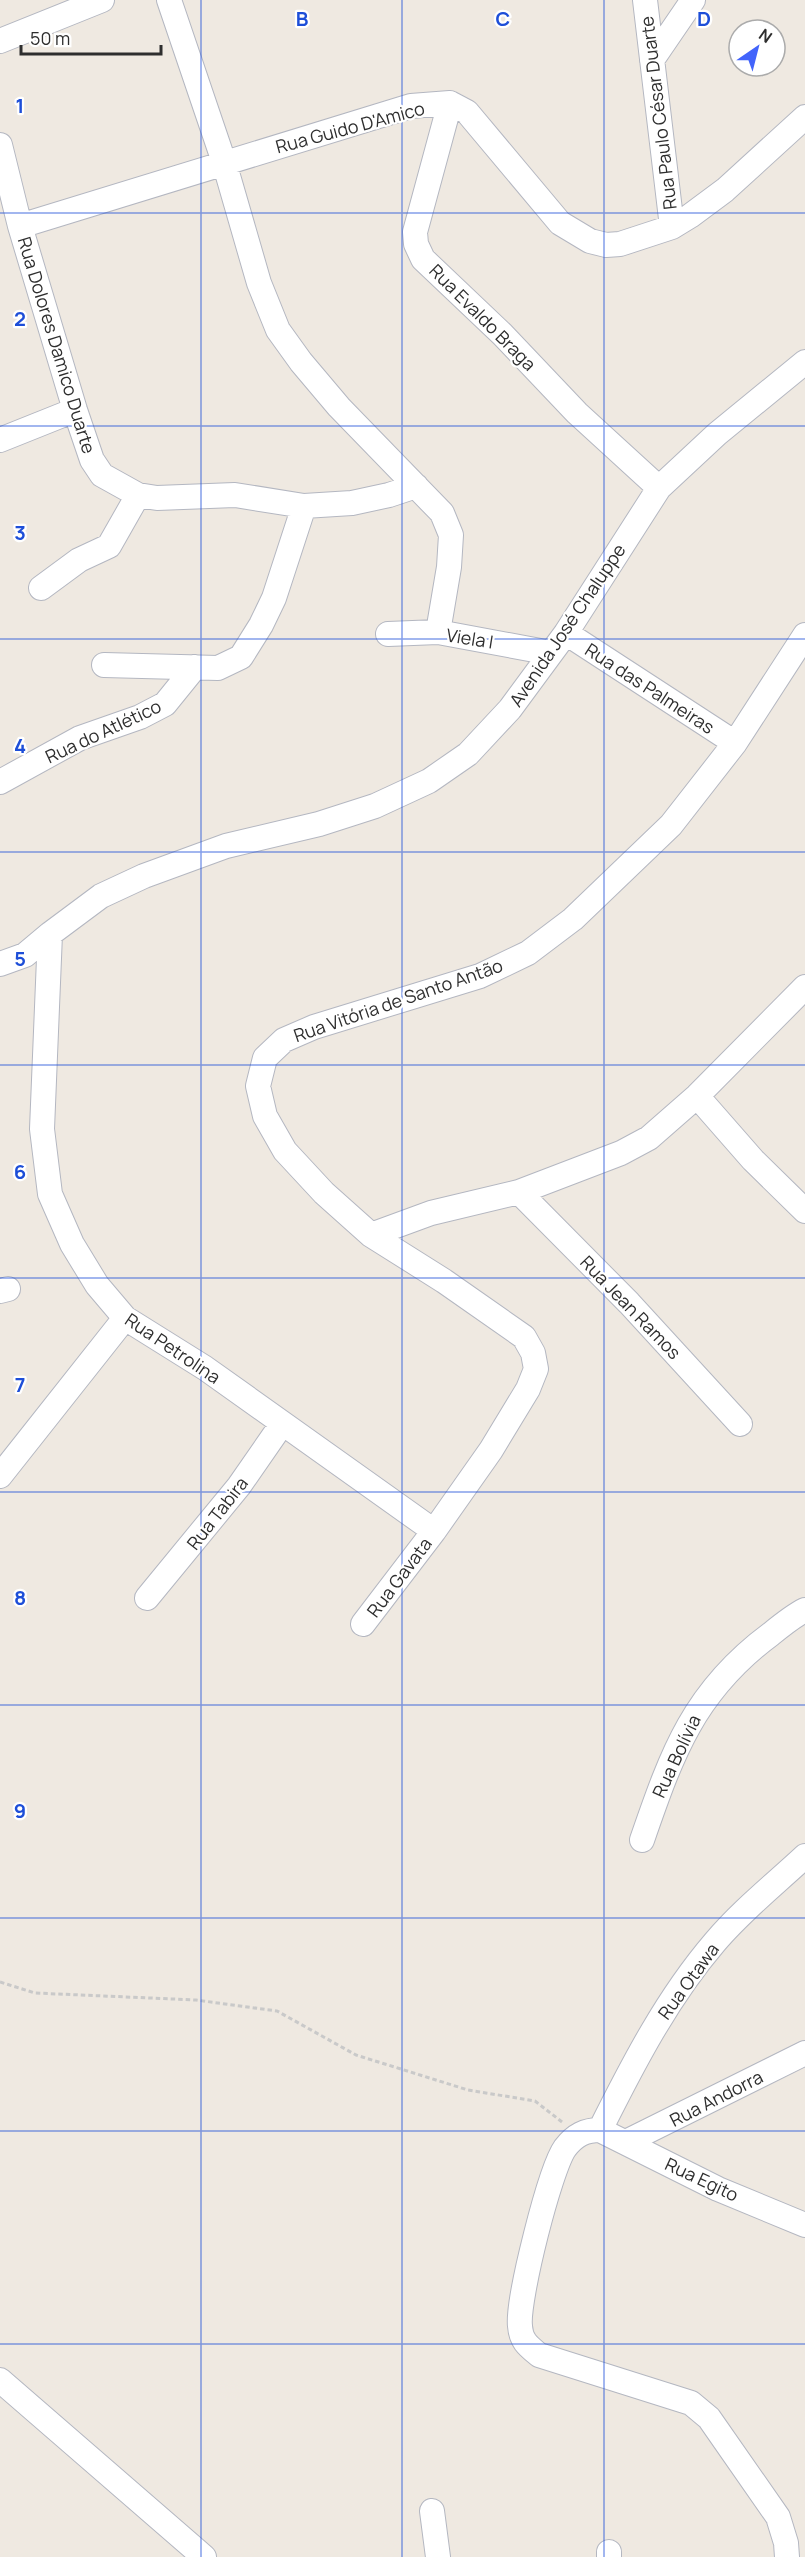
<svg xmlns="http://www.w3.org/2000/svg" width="805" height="2557" font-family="Manrope,sans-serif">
<rect width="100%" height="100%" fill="#efe9e1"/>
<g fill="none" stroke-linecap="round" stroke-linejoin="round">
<g stroke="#b4b7c1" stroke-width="26">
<path id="minor" d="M169,0L224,162L259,283L278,330L301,362L339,407L442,513L451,535L449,567L438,632
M645,0L672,227
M0,41L102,0
M652,60L693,0
M450,103L415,232L416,244L423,259L502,334L577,413L659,488
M0,145L20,226L75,410L92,460L102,475L138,495L157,498L235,495L304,506L352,503L389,495L416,486
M20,226L411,106L450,103L467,112L560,223L590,241L606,245L620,244L672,227L690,216L725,190L805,117
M0,440L75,410
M41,588L79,560L109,546L138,495
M566,633L735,743
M388,634L438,632L551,653
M104,665L218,668L241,657L261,625L274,598L304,506
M0,782L80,738L140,717L165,704L195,667
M50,934L42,1129L50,1194L72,1244L97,1285L125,1318L205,1368L434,1531
M0,964L25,955L50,934L101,896L144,876L226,846L319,824L375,806L429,781L468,754L510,709L566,633L659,488L717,434L805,362
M697,1096L753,1160L805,1211
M519,1192L629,1303L740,1424
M371,1235L431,1213L519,1192L621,1153L649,1138L697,1096L805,987
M0,1291L8,1289
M0,1476L125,1318
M147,1598L239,1486L282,1424
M363,1624L434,1531L491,1450L528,1389L536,1369L533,1353L524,1337L444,1281L371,1235L324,1193L285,1151L265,1116L258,1086L265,1058L284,1040L314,1027L480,976L528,953L573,919L671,825L735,743L805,635
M642,1840C672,1753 694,1691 771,1634C782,1625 793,1616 805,1610
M600,2130C633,2064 667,1998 715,1942C742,1910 775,1884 805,1856
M626,2142L805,2053
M0,2380L204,2557
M432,2511L438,2557
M609,2552V2557
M787,2557L786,2543L778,2517L709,2418L691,2403L539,2355C528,2346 521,2341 520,2326C517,2300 550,2169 565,2148C575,2135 585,2130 600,2130L718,2189L805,2225"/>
</g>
<path stroke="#c9c9c9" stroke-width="3" stroke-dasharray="4.5 3" stroke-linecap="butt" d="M0,1982L35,1993L196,2000L277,2011L356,2055L468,2090L535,2101L562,2122"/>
<use href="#minor" stroke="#fff" stroke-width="24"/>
</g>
<path fill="none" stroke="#1d4ed8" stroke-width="1.5" stroke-opacity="0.55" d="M201,0V2557M402,0V2557M604,0V2557M0,213H805M0,426H805M0,639H805M0,852H805M0,1065H805M0,1278H805M0,1492H805M0,1705H805M0,1918H805M0,2131H805M0,2344H805"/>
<g text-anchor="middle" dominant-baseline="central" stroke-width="4.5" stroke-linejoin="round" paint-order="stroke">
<g font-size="18" fill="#2e2e2e" stroke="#fff">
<text transform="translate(658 113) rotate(-97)">Rua Paulo César Duarte</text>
<text transform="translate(350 127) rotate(-15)">Rua Guido D'Amico</text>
<text transform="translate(483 317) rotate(45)">Rua Evaldo Braga</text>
<text transform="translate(57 345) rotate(73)">Rua Dolores Damico Duarte</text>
<text transform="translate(567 625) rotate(-56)">Avenida José Chaluppe</text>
<text transform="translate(470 638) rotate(9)">Viela I</text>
<text transform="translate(650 688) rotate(33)">Rua das Palmeiras</text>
<text transform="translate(103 731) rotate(-25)">Rua do Atlético</text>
<text transform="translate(398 1000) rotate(-19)">Rua Vitória de Santo Antão</text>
<text transform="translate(631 1307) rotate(46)">Rua Jean Ramos</text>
<text transform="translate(173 1348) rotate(34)">Rua Petrolina</text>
<text transform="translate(217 1513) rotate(-52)">Rua Tabira</text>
<text transform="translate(399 1577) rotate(-53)">Rua Gavata</text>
<text transform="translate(676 1756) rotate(-65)">Rua Bolívia</text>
<text transform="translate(688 1981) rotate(-54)">Rua Otawa</text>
<text transform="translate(716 2098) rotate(-27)">Rua Andorra</text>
<text transform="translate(702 2179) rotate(25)">Rua Egito</text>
</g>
</g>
<g font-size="20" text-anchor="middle" font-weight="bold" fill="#1d4ed8" stroke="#fff" stroke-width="4.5" stroke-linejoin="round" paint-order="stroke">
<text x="302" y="26">B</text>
<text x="503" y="26">C</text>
<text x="704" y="26">D</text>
<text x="20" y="113">1</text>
<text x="20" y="326">2</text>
<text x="20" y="540">3</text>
<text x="20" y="753">4</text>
<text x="20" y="966">5</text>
<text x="20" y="1179">6</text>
<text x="20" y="1392">7</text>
<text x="20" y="1605">8</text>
<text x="20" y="1818">9</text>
</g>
<g transform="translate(757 48) rotate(35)"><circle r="28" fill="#ffffff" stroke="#ababab" stroke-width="1.5"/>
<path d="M0-4.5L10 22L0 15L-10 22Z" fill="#4264fb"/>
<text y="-9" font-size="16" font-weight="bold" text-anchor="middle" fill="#2e2e2e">N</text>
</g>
<path d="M21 45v9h140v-9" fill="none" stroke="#2e2e2e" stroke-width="3"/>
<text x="30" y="45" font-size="18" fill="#2e2e2e" stroke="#ffffff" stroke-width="4.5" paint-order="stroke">50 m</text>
</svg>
